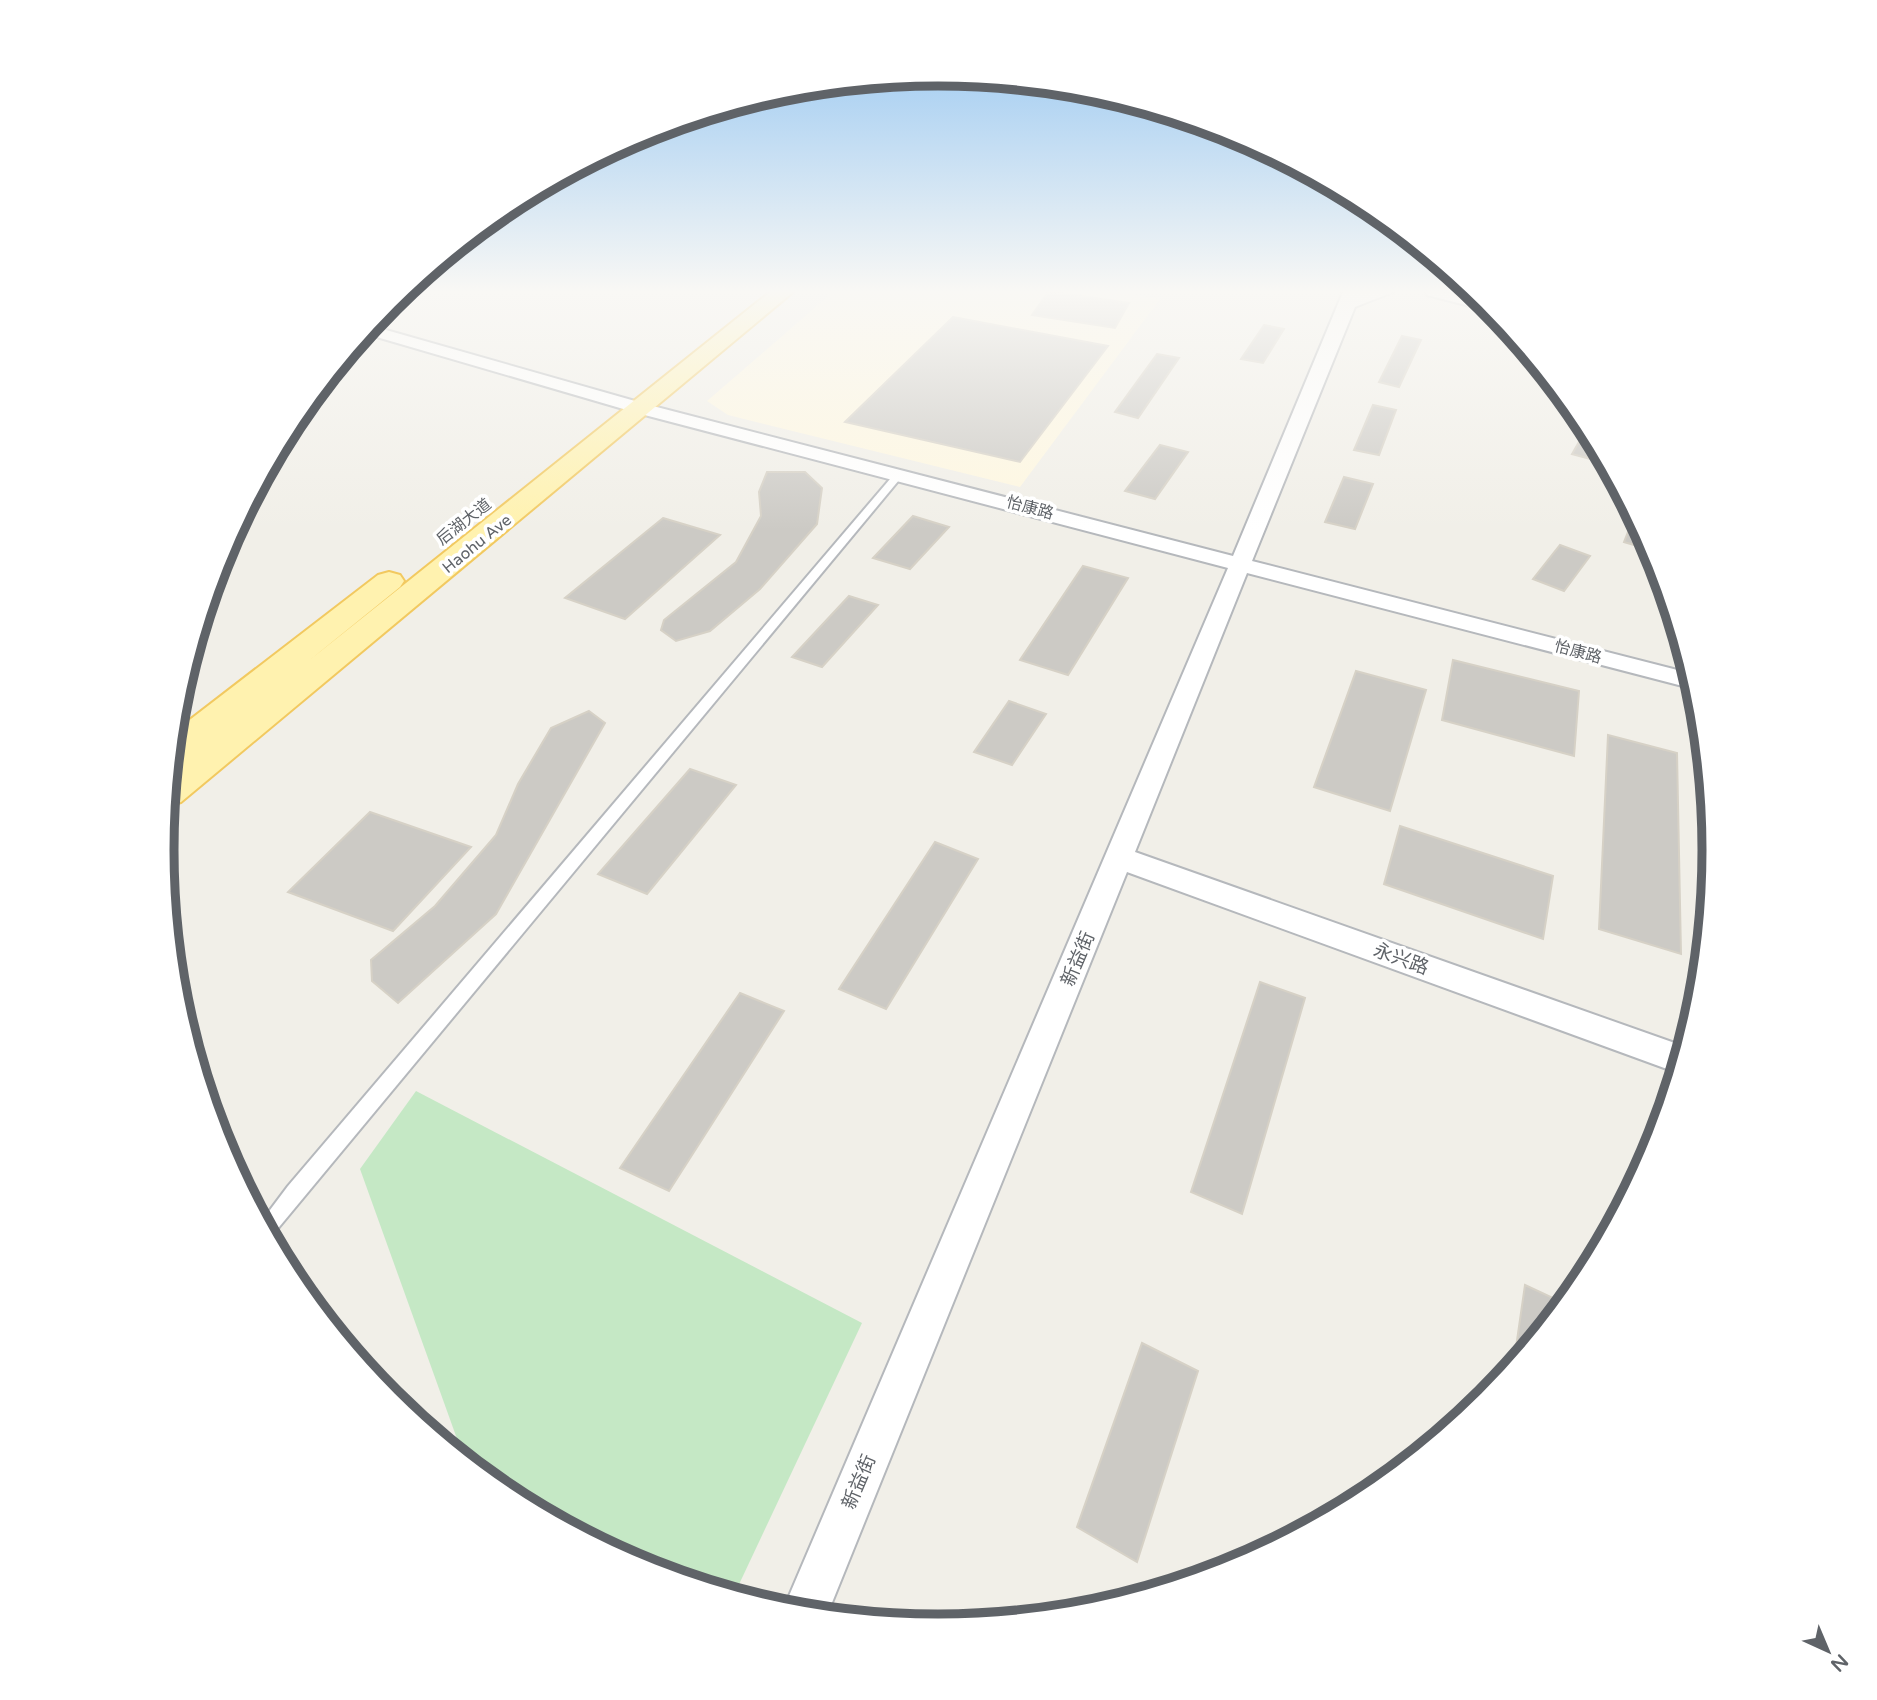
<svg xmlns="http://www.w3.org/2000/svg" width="1877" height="1700" font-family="'Varela Round','Noto Sans SC',sans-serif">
<rect width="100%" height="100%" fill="#f1efe8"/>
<path fill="#fef7e0" d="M833,292H1119L1160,299L1020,487L728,415L707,401Z"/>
<path fill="#c5e8c5" d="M416,1091L862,1323L734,1595L641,1567L507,1495L465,1461L360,1169Z"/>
<path fill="#cccac5" stroke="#d6d1c6" stroke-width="2" d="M1048,292H1055L1129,303L1115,328L1032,315Z
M953,317L1108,346L1020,462L845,422Z
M1264,325L1284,329L1263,363L1241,359Z
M1402,336L1421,340L1399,387L1379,382Z
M1157,354L1179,358L1138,418L1115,412Z
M1373,405L1396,410L1379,455L1354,450Z
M1588,426L1607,461L1606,463L1572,454Z
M1160,445L1188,452L1155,499L1125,491Z
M767,472H805L822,488L817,524L760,589L710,631L676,641L661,630L664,620L736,562L761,516L759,492Z
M1344,477L1373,484L1355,529L1325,522Z
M1635,514L1655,551L1624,542Z
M913,516L949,527L910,569L873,558Z
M663,518L720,535L625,619L565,598Z
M1560,545L1590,556L1564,591L1533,579Z
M1083,566L1128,578L1068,675L1020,660Z
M849,596L878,605L822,667L792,657Z
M1453,660L1579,691L1574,756L1442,720Z
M1356,671L1426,690L1390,811L1314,787Z
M1009,701L1046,714L1012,765L974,752Z
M589,711L605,723L496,914L398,1003L372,981L371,960L435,906L496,835L518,784L551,728Z
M1608,735L1677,753L1681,954L1599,929Z
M690,769L736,785L647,894L598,874Z
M370,812L471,847L393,931L288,892Z
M1400,826L1553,876L1543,939L1384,884Z
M935,842L978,859L886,1009L839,989Z
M1260,982L1305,998L1242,1214L1191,1192Z
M740,993L784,1011L669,1191L620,1168Z
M1525,1285L1566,1304L1513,1368Z
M1142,1343L1198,1371L1137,1562L1077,1527Z"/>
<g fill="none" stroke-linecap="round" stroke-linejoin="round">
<g stroke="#b5b8bc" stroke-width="4">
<path id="service" d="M896,472L904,474L270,1238L261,1222L288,1186Z"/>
</g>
<g stroke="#b5b8bc" stroke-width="4">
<path id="minor" d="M1343,292H1393L1355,307L1252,561L1693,674L1698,690L1247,573L1135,852L1686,1047L1678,1073L1127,872L827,1615L783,1610L1228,568L637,413L363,333L372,326L649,405L1233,556Z
M1425,292C1449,292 1481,293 1497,313L1427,295Z"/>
</g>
<g stroke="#f2c960" stroke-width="4">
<path id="primary" d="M770,292H793L181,802L166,806L170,772L183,761L170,764L174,732L378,575L389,572L400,575L404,581L400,587L306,663Z
M1450,292H1477L1497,312H1485L1453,296Z"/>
</g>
<use href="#service" fill="#fff" fill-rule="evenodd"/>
<use href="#minor" fill="#fff" fill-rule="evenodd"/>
<use href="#primary" fill="#fff2af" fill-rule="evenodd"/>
</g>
<linearGradient id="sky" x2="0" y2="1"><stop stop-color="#8fc3f1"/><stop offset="0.55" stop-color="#f9f8f5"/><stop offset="1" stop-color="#f9f8f5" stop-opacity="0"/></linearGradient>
<rect width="1877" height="530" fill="url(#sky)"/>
<g text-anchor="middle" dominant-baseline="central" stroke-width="7" stroke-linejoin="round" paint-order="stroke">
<g font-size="16" fill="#5f6368" stroke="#fff">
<text transform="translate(1030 508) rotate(15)">怡康路</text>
<text transform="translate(464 522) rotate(-38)">后湖大道</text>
<text transform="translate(477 544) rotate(-39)">Haohu Ave</text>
<text transform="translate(1578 652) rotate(15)">怡康路</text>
</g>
<g font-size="19" fill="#5f6368" stroke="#fff">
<text transform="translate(1078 959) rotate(-67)">新益街</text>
<text transform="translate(1401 959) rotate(20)">永兴路</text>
<text transform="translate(859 1482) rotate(-67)">新益街</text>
</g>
</g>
<path d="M0 0H1877V1700H0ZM174 850a764 764 0 1 1 1528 0a764 764 0 1 1-1528 0Z" fill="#fff" fill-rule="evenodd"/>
<path fill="none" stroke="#5f6368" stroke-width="9" d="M174 850a764 764 0 1 1 1528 0a764 764 0 1 1-1528 0Z"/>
<g transform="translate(1828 1651) rotate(136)" stroke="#ffffff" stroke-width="5" paint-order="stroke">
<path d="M0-5L12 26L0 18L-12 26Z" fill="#5f6368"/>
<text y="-10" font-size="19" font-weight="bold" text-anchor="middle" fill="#5f6368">N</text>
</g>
</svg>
